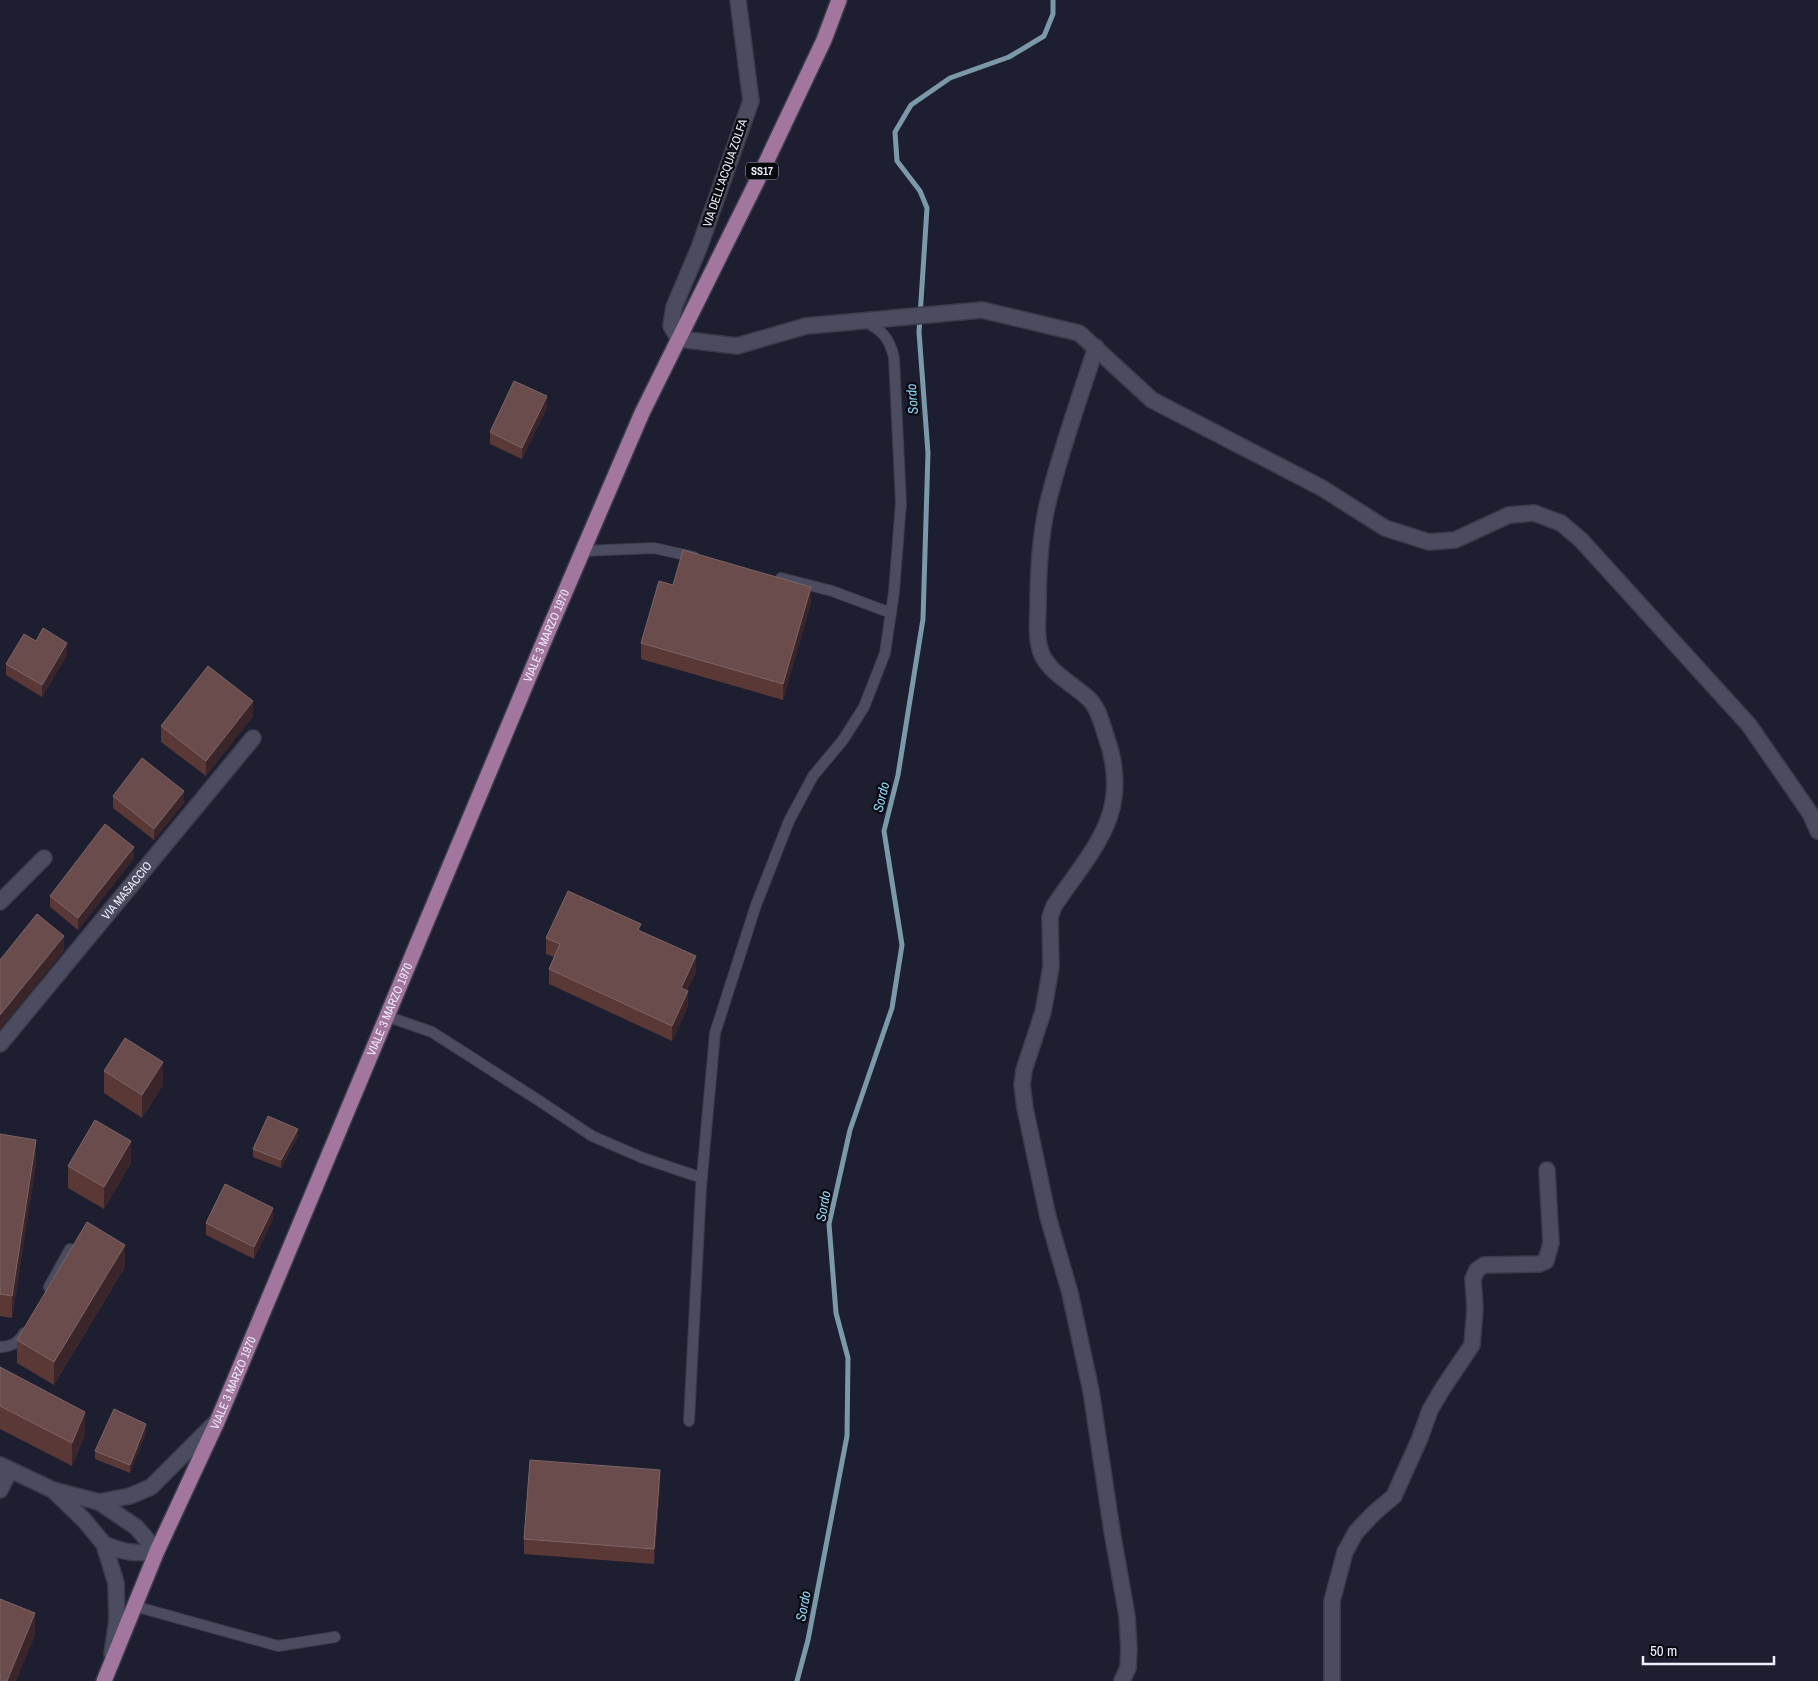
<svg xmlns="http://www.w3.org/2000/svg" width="1818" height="1681" font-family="'Archivo Narrow',sans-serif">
<rect width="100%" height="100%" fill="#1d1e2f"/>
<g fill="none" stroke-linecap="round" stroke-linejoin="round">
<path stroke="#7c99a9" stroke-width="5" d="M797,1681L808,1640L847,1436L848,1358L836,1313L829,1224L850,1130L892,1008L902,945L884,831L898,775L923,619L928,453L919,332L927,208L920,191L897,161L895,132L911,105L950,78L1009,57L1044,36L1053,14V0"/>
<g stroke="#3b3b4a" stroke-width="12">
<path id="lane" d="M583,551L654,548L694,557
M781,578L832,591L891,613
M386,1016L432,1032L538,1100L592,1136L643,1158L702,1178
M49,1287L70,1249
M0,1347C11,1347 18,1343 24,1333
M689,1421L701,1187L715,1033L756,905L789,821L813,776L843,740L864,707L885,653L894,592L901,503L894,358C889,336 882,331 863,320
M134,1606L278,1646L335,1637"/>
</g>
<g stroke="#3b3b4a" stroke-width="18">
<g id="street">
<path d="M738,0L751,101L699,248L674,307L671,326L679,339L737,346L806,326L982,310L1079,333L1152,400L1322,488L1385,528L1429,542L1455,540L1509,515L1534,513L1561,523L1581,540L1749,725L1810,813L1818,831"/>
<path d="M1096,347C1080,397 1062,447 1049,498C1040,533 1038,571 1038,607C1038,619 1036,633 1039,645C1043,670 1071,682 1089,699C1098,707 1102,724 1106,736C1133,812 1094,847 1054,906L1050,917L1051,967L1047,990L1043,1012L1024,1070L1022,1085L1025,1108L1048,1217L1070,1293L1091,1391L1112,1531L1127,1616L1129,1649L1128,1668L1122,1681"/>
<path d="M0,902L44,858"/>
<path id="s1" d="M0,1044L253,738"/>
<path d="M0,1490L10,1470"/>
<path d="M1332,1681V1601L1345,1552L1356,1532L1374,1513L1394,1496L1420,1438L1430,1410L1443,1388L1472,1345L1475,1309L1473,1279L1477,1270L1484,1265L1539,1264L1546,1261L1551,1243L1547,1170"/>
</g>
</g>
<g stroke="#3b3b4a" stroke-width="18">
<path id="secondary" d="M0,1465L53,1490L99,1502L136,1527L157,1551
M53,1490L84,1520L104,1544L116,1583L117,1620L112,1654
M99,1502L130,1496L151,1487L215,1423
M104,1544C125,1553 135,1554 157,1551"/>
</g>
<g stroke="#3b3b4a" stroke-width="18">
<g id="primary">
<path id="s2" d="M104,1681L157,1551L217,1422L544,641L642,413L761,173L824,40L839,0"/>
</g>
</g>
<use href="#lane" stroke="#4b4c5f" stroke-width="10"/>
<use href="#street" stroke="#4b4c5f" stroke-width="15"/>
<use href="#secondary" stroke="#4b4c5f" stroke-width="15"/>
<use href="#primary" stroke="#a2769f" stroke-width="15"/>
</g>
<path fill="#593836" d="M547,408L522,459L490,444V432Z
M673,585L811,602L783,700L641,659V643Z
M36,641L67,655L42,697L6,675V664Z
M253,716L206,776L161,742V726Z
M113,796L184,803L154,840L113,808Z
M134,858L78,930L50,907V896Z
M641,931L696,972L687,990L688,1006L672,1041L549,984V969L554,957L546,954V938Z
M104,1071L163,1085L142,1118L104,1093Z
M0,1134L36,1163L12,1318L0,1316Z
M298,1136L281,1168L253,1157V1149Z
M131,1163L104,1209L68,1188V1166Z
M273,1219L254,1259L206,1235V1223Z
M125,1267L54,1385L17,1363V1340Z
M0,1367L85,1435L72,1466L0,1429Z
M146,1432L130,1473L95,1459V1451Z
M660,1486L654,1564L524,1554V1539Z"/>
<path fill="#3a252a" d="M547,396V408L522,459V448Z
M811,587V602L783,700V684Z
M67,643V655L42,697V685Z
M253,701V716L206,776V761Z
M184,791V803L154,840V829Z
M134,847V858L78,930V918Z
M64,936V951L0,1030V1015Z
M696,956V972L681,1003V988Z
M688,991V1006L672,1041V1026Z
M163,1062V1085L142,1118V1095Z
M298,1129V1136L281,1168V1160Z
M36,1140V1163L12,1318V1296Z
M131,1141V1163L104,1209V1187Z
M273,1208V1219L254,1259V1247Z
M125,1245V1267L54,1385V1362Z
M85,1412V1435L72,1466V1443Z
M146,1424V1432L130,1473V1465Z
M660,1470V1486L654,1564V1549Z
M35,1613V1636L16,1681H7Z"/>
<path fill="#694c4b" stroke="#7e6567" d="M514,381L547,396L522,448L490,432Z
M683,550L811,587L783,684L641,643L659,581L673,585Z
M43,628L67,643L42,685L6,664L24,634L36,641Z
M208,666L253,701L206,761L161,726Z
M142,758L184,791L154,829L113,796Z
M105,824L134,847L78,918L50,896Z
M568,891L641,924L638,930L696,956L681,988L688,991L672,1026L549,969L560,944L546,938Z
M37,914L64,936L0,1015V960Z
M125,1038L163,1062L142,1095L104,1071Z
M268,1116L298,1129L281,1160L253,1149Z
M95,1120L131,1141L104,1187L68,1166Z
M0,1134L36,1140L12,1296L0,1294Z
M225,1184L273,1208L254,1247L206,1223Z
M87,1222L125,1245L54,1362L17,1340Z
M0,1367L85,1412L72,1443L0,1406Z
M114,1409L146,1424L130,1465L95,1451Z
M530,1460L660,1470L654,1549L524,1539Z
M0,1599L35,1613L7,1681H0Z"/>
<g text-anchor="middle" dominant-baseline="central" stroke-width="4.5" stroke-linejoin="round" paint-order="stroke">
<rect fill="#090910" stroke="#aaabb6" stroke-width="1" x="746" y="162.5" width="32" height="17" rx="4"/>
<g font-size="11" font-weight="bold" fill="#eff0fd">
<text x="762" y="171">SS17</text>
</g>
<g font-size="12" fill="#eff0fd" stroke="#090910">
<text transform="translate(725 173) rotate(-71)">VIA DELL'ACQUA ZOLFA</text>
<text stroke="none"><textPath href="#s2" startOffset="1135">VIALE 3 MARZO 1970</textPath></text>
<text stroke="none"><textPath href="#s1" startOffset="199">VIA MASACCIO</textPath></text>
<text stroke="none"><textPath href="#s2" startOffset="730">VIALE 3 MARZO 1970</textPath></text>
<text stroke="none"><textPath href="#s2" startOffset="325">VIALE 3 MARZO 1970</textPath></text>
</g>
<g font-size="14" font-style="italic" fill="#90d8f7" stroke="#090910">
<text transform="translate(912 399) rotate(-94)">Sordo</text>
<text transform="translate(881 797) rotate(-76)">Sordo</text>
<text transform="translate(823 1206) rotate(-80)">Sordo</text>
<text transform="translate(803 1606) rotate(-79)">Sordo</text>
</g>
</g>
<path d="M1643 1656v8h131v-8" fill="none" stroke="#eff0fd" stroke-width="2.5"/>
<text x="1650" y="1656" font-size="15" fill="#eff0fd" stroke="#090910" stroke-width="4" paint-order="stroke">50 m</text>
</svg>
